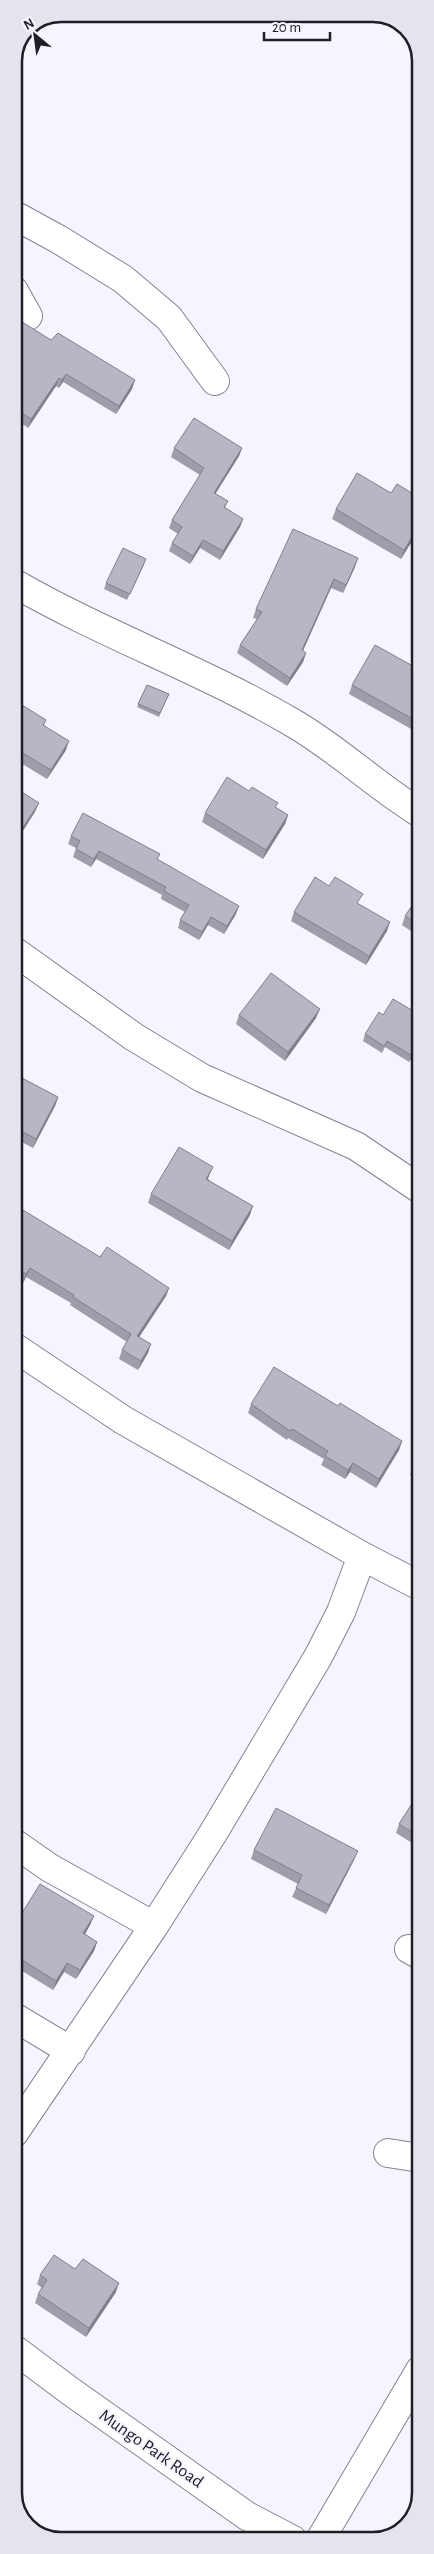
<svg xmlns="http://www.w3.org/2000/svg" width="434" height="2554" font-family="'Alegreya Sans',sans-serif">
<rect width="100%" height="100%" fill="#f8f4ff"/>
<g fill="none" stroke-linecap="round" stroke-linejoin="round">
<g stroke="#858190" stroke-width="30">
<path id="minor" d="M14,215L58,239L123,279L169,318L215,381
M14,291L28,316
M14,583C104,635 203,670 293,723C338,749 376,786 420,813
M14,951L134,1037L202,1078L356,1146L420,1189
M14,1347L123,1420L362,1556L420,1586
M14,1843L50,1868L154,1926
M409,1949L420,1955
M14,2017L71,2051
M14,2133L154,1926L212,1835L318,1657L341,1612L362,1556
M388,2153L420,2158
M14,2349L70,2391L247,2516L293,2540
M320,2540L420,2370"/>
</g>
<use href="#minor" stroke="#fff" stroke-width="28"/>
</g>
<path fill="#a09ca9" d="M14,317L51,340L135,380L132,389L116,414L63,382L59,388L56,386L28,428L14,418Z
M174,448H242L239,456L215,494L228,501L225,508L243,519L240,527L220,560L200,548L190,564L169,551L172,543L178,534L169,528L172,520L200,475L171,457Z
M336,509H419L420,510V528L401,559L332,519Z
M144,565L127,600L104,589L106,583Z
M355,567L343,593L331,588L303,651L306,653L303,662L287,686L237,653L240,645L257,619L253,618L256,609Z
M420,670V734L349,694L352,685Z
M147,685L169,694L159,717L137,707Z
M14,700L46,720L44,725L66,750L47,779L14,759Z
M249,791L288,815L285,824L263,859L202,822L205,813Z
M71,836L158,860L236,914L224,934L208,925L199,940L178,928L180,920L185,912L161,899L162,895L96,859L91,867L73,857L76,848L68,844Z
M420,894V937L402,925L405,916Z
M359,904L387,931L366,965L291,921L294,912Z
M239,1015L316,1018L285,1061L236,1024Z
M383,1015H420V1044L409,1062L385,1047L382,1053L363,1041L365,1034Z
M14,1080L58,1097L55,1106L33,1148L14,1138Z
M209,1176L208,1179L250,1215L229,1250L148,1203L151,1194Z
M14,1216L100,1257L169,1288L166,1296L139,1337L148,1353L138,1370L119,1359L122,1350L127,1342L70,1305L71,1303L26,1277L23,1283L14,1277Z
M251,1404L338,1406L402,1441L399,1450L376,1488L350,1472L345,1479L321,1465L324,1459L288,1438L287,1440L248,1413Z
M420,1454V1481L410,1475L413,1466Z
M420,1791V1848L396,1833L399,1824Z
M254,1850L354,1860L326,1914L292,1897L298,1884L251,1859Z
M94,1916L90,1925L85,1934L97,1942L94,1951L76,1979L64,1972L53,1990L14,1966V1926Z
M40,2275L116,2292L86,2337L35,2303L38,2294L42,2288L37,2284Z
M419,2497L414,2510L413,2507L416,2498Z"/>
<path fill="#827f8a" d="M66,374L63,382L59,388L62,380Z
M59,378L56,386L28,428L31,419Z
M135,380L132,389L116,414L119,406Z
M242,448L239,456L211,501L214,493Z
M243,519L240,527L220,560L223,551Z
M420,524V528L401,559L404,550Z
M203,540L200,548L190,564L193,556Z
M358,558L355,567L343,593L346,585Z
M334,579L331,588L299,659L302,650Z
M306,653L303,662L287,686L290,678Z
M69,741L66,750L47,779L51,770Z
M39,803L35,812L14,845V841Z
M288,815L285,824L263,859L266,850Z
M99,851L96,859L91,867L94,859Z
M239,906L236,914L224,934L227,926Z
M211,917L208,925L199,940L202,932Z
M390,922L387,931L366,965L369,956Z
M320,1009L316,1018L285,1061L288,1052Z
M420,1041V1044L409,1062L411,1055Z
M58,1097L55,1106L33,1148L36,1139Z
M213,1167L209,1176L203,1188L206,1179Z
M253,1206L250,1215L229,1250L232,1241Z
M30,1268L26,1277L23,1283L26,1274Z
M169,1288L166,1296L134,1345L137,1336Z
M151,1344L148,1353L138,1370L141,1361Z
M402,1441L399,1450L376,1488L379,1479Z
M353,1463L350,1472L345,1479L348,1470Z
M358,1851L354,1860L326,1914L329,1905Z
M94,1916L90,1925L80,1943L83,1933Z
M97,1942L94,1951L76,1979L80,1970Z
M67,1963L64,1972L53,1990L56,1981Z
M119,2283L116,2292L86,2337L89,2328Z"/>
<path fill="#bab5c5" stroke="#827f8a" d="M14,317L51,340L58,333L135,380L119,406L66,374L62,380L59,378L31,419L14,408Z
M194,418L242,448L214,493L228,501L224,507L243,519L223,551L203,540L193,556L172,543L182,527L172,520L204,468L174,448Z
M357,473L391,493L397,484L420,498V504L417,509L420,510V524L404,550L336,509Z
M293,529L358,558L346,585L334,579L302,650L306,653L290,678L240,645L262,612L256,609Z
M123,548L146,559L130,594L106,583Z
M375,645L420,670V723L352,685Z
M147,685L169,694L160,713L138,704Z
M14,700L46,720L43,725L69,741L51,770L14,748Z
M227,777L249,791L252,787L278,803L275,807L288,815L266,850L205,813Z
M14,787L39,803L14,841Z
M83,813L160,854L157,859L239,906L227,926L211,917L202,932L180,920L189,905L164,891L166,887L99,851L94,859L76,849L80,841L71,836Z
M315,877L329,886L335,877L363,894L357,903L390,922L369,956L294,912Z
M420,894V925L405,916Z
M271,973L320,1009L288,1052L239,1015Z
M393,999L420,1015V1041L411,1055L387,1041L384,1046L365,1034L379,1012L383,1015Z
M20,1077L58,1097L36,1139L14,1127V1080L17,1081Z
M179,1147L213,1167L206,1179L253,1206L232,1241L151,1194Z
M23,1210L100,1257L107,1247L169,1288L137,1336L151,1344L141,1361L122,1350L131,1334L73,1297L74,1295L30,1268L26,1274L14,1267V1216L18,1218Z
M274,1367L338,1406L340,1403L402,1441L379,1479L353,1463L348,1470L325,1456L328,1451L292,1429L290,1431L251,1404Z
M420,1454V1470L413,1466Z
M420,1791V1837L399,1824Z
M276,1808L358,1851L329,1905L296,1888L302,1875L254,1850Z
M40,1884L94,1916L83,1933L97,1942L80,1970L67,1963L56,1981L14,1955V1926Z
M54,2255L75,2269L83,2259L119,2283L89,2328L38,2294L47,2280L40,2275Z"/>
<g text-anchor="middle" dominant-baseline="central" stroke-width="4.5" stroke-linejoin="round" paint-order="stroke">
<g font-size="18" fill="#201e24" stroke="#f8f4ff">
<text transform="translate(151 2449) rotate(35)">Mungo Park Road</text>
</g>
</g>
<path d="M0 0H434V2554H0ZM61 22H373A39 39 0 0 1 412 61V2493A39 39 0 0 1 373 2532H61A39 39 0 0 1 22 2493V61A39 39 0 0 1 61 22Z" fill="#e7e3ed" fill-rule="evenodd"/>
<path fill="none" stroke="#201e24" stroke-width="2.5" d="M61 22H373A39 39 0 0 1 412 61V2493A39 39 0 0 1 373 2532H61A39 39 0 0 1 22 2493V61A39 39 0 0 1 61 22Z"/>
<g transform="translate(35 35) rotate(331)" stroke="#f8f4ff" stroke-width="4" paint-order="stroke">
<path d="M0-4L9 19L0 12L-9 19Z" fill="#201e24"/>
<text y="-8" font-size="14" font-weight="bold" text-anchor="middle" fill="#201e24">N</text>
</g>
<path d="M264 32v8h66v-8" fill="none" stroke="#201e24" stroke-width="2.5"/>
<text x="272" y="32" font-size="15" fill="#201e24" stroke="#f8f4ff" stroke-width="4" paint-order="stroke">20 m</text>
</svg>
